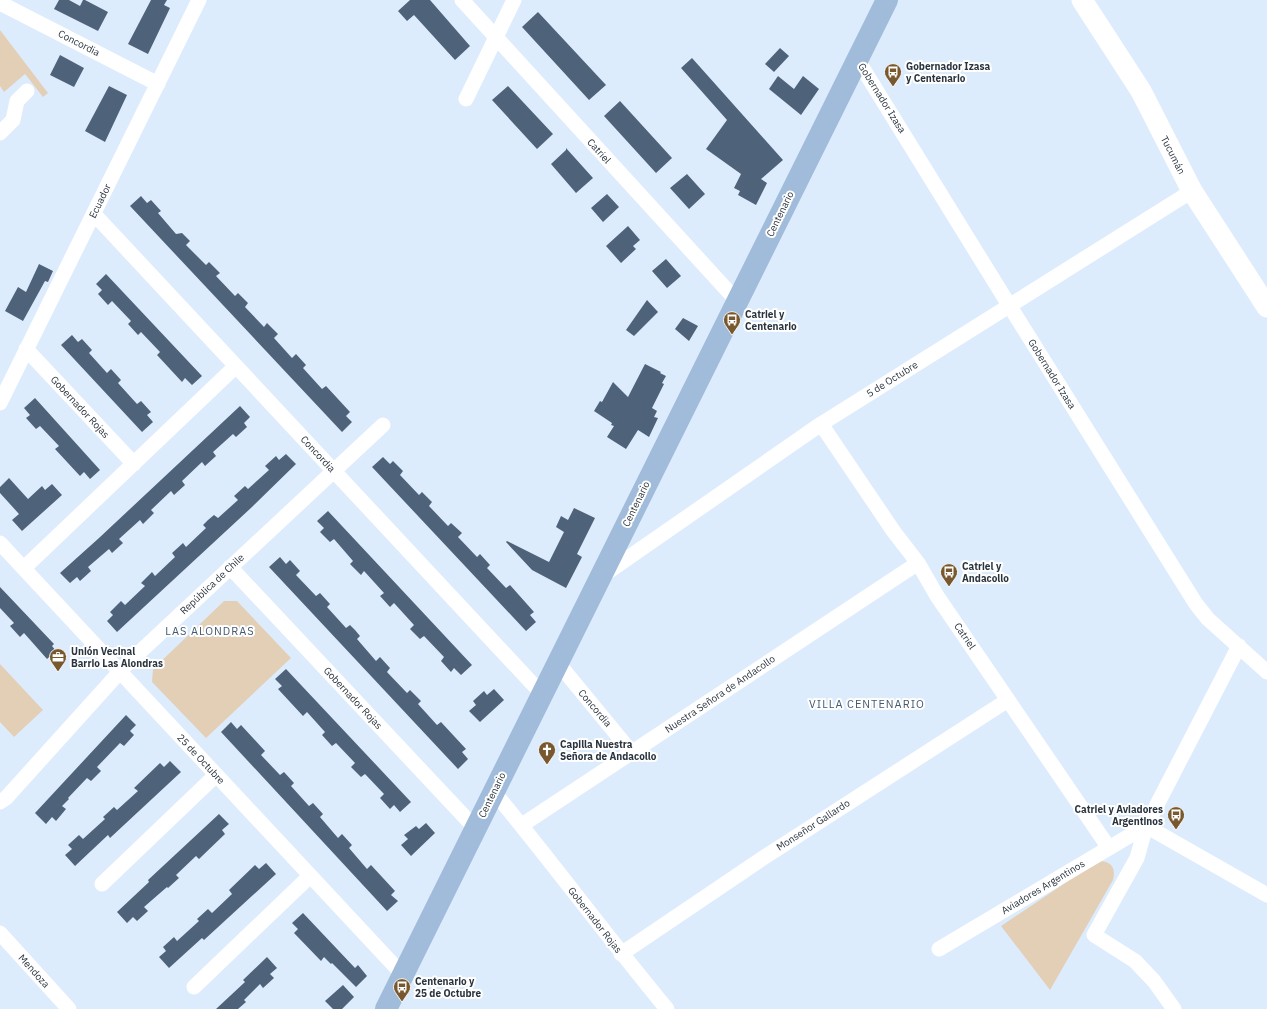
<svg xmlns="http://www.w3.org/2000/svg" width="1267" height="1009" font-family="'IBM Plex Sans',sans-serif">
<rect width="100%" height="100%" fill="#ddecfc"/>
<path fill="#e3cfb6" d="M0,30L48,93L43,97L25,74L4,92L0,86Z
M224,601H237L291,658L206,738L152,682L153,669Z
M0,664L43,710L14,737L0,722Z
M1101,861C1112,862 1116,869 1113,880L1050,990L1001,926L1095,863Z"/>
<path fill="#4e637a" d="M59,0H69L80,6L83,0H85L108,12L98,31L54,9Z
M151,0H167L164,5L170,8L148,54L128,44Z
M410,0H430L470,46L455,60L414,15L407,21L398,11Z
M538,12L606,85L589,100L522,27Z
M780,48L789,56L774,72L765,64Z
M60,55L84,68L74,87L50,75Z
M692,58L783,160L761,179L767,183L756,205L738,195L740,191L734,188L741,174L706,149L727,120L681,68Z
M778,76L794,89L803,76L819,89L801,115L769,89Z
M109,86L127,95L105,142L85,131Z
M508,86L553,134L537,149L492,100Z
M620,101L672,158L656,173L604,116Z
M566,148L593,178L576,193L551,164L566,150Z
M687,174L705,194L689,209L670,188Z
M607,194L619,207L603,222L591,208Z
M141,196L147,203L151,200L161,211L158,213L176,234L182,233L190,241L186,245L206,265L209,262L220,273L216,276L235,296L238,293L248,303L245,307L264,327L267,323L278,334L274,338L292,358L296,354L306,365L303,368L322,389L326,386L350,412L346,416L352,422L342,432L130,206Z
M628,226L640,240L633,246L636,249L621,263L606,246Z
M666,259L681,276L667,288L652,271Z
M39,264L53,271L48,282L45,281L23,321L5,311L18,287L26,292Z
M106,274L202,376L192,385L185,378L182,382L157,355L160,352L141,332L138,335L128,324L131,321L112,301L108,305L98,294L102,290L96,284Z
M647,300L658,312L634,336L626,330Z
M683,318L698,326L689,341L675,329Z
M72,335L78,342L82,339L92,350L89,353L107,373L111,369L121,380L118,383L137,404L141,401L151,412L147,415L153,422L142,432L61,345Z
M645,364L661,372L660,373L666,376L662,383L664,384L652,408L657,411L654,417L658,418L649,437L638,430L626,449L607,437L614,426L611,425L612,423L594,411L600,401L602,402L613,382L628,397Z
M35,398L100,470L90,479L84,472L80,476L55,449L59,446L40,426L36,429L26,418L30,415L24,408Z
M240,406L250,417L244,423L247,427L236,437L233,434L213,452L216,456L205,466L202,462L182,481L185,485L174,495L171,491L151,510L154,513L143,524L140,520L119,539L123,543L112,553L109,549L88,567L91,571L80,581L77,577L70,583L60,573L99,538Z
M286,454L296,464L252,507L117,632L107,621L113,615L110,612L121,601L125,605L145,586L141,583L152,572L155,576L175,557L172,553L183,543L186,547L206,528L203,525L208,520L214,515L218,518L238,500L234,496L245,486L248,489L269,470L265,466L276,456L279,460Z
M383,457L390,464L393,461L403,471L400,475L419,495L422,492L432,502L429,506L448,526L451,523L462,533L458,537L477,557L480,554L490,565L487,568L506,588L510,585L534,612L530,615L536,622L526,631L372,467Z
M9,478L28,499L42,486L45,490L52,484L62,495L22,531L12,520L19,514L0,493V487Z
M574,508L595,518L577,554L582,557L566,588L532,570L506,542L507,541L549,562L564,532L556,527L561,516L568,520Z
M328,511L472,665L461,675L454,668L451,672L441,661L444,657L424,636L420,639L410,629L414,625L394,603L390,607L380,596L384,593L364,571L361,575L350,564L353,561L334,539L330,542L320,532L324,528L317,521Z
M280,557L286,564L290,560L300,571L296,575L316,596L320,593L330,604L327,607L346,628L350,625L355,630L360,636L357,639L376,661L380,657L390,668L387,672L407,693L410,690L421,701L418,704L437,725L441,722L466,749L462,752L468,759L458,769L269,567Z
M0,587L54,644L52,646L56,651L47,659L24,633L20,637L10,626L14,623L0,608Z
M286,669L411,802L400,812L394,805L390,809L380,798L384,794L365,774L361,777L351,767L355,763L336,743L332,746L322,735L325,732L307,712L303,716L278,689L282,686L275,679Z
M494,689L504,700L480,722L469,711L476,705L473,701L484,691L487,695Z
M126,715L136,725L130,731L134,735L124,746L120,743L97,767L101,771L91,781L87,778L68,798L69,799L62,806L66,809L56,821L52,817L46,824L35,813Z
M231,722L237,729L241,725L265,751L261,755L280,775L284,772L294,783L291,786L309,806L313,803L323,814L320,817L338,838L342,834L352,845L349,848L367,869L371,865L395,891L391,895L398,901L387,911L221,732Z
M170,761L181,772L110,838L108,835L75,866L65,855L72,849L68,845L79,835L83,839L105,819L103,817L114,807L117,810L138,791L134,788L160,763L164,767Z
M219,814L229,824L222,830L225,834L199,859L196,856L176,875L179,878L168,888L167,887L144,907L148,911L137,921L133,917L127,923L117,912L149,882L148,880Z
M426,823L435,833L411,856L401,845L408,839L404,835L416,826L419,829Z
M266,863L276,874L204,940L202,938L169,968L159,957L166,951L163,947L174,937L177,941L199,921L197,919L208,909L212,913L232,894L229,890L255,865L259,869Z
M303,913L355,968L358,965L367,976L356,987L332,963L331,964L324,957L321,961L294,933L298,929L292,923Z
M267,957L277,968L270,974L274,978L263,988L260,984L244,1000L246,1002L238,1009H216L245,982L243,980Z
M343,985L354,997L342,1009H333L325,1001Z"/>
<g fill="none" stroke-linecap="round" stroke-linejoin="round">
<path stroke="#fff" stroke-width="15" d="M462,0L737,301
M0,3L158,84
M857,59L1009,305L1196,604L1208,619L1267,672
M466,99L514,0
M0,133L13,120L17,101L27,91
M94,214L542,694
M26,349L134,464
M0,403L199,0
M821,424L894,532L918,563L937,596L1109,848
M0,543L403,975
M230,567L476,829
M24,568L236,366
M602,576L821,424L1192,191
M558,663L632,753
M494,792C553,863 608,938 667,1009
M0,802L6,798L126,665L383,425
M522,825L918,563
M102,884L216,775
M0,933L69,1009
M939,949L1146,826L1267,895
M621,954L763,858L1008,700
M194,987L310,876
M1174,1009L1154,981L1135,961L1094,935L1137,858L1146,826L1239,646"/>
<path stroke="#fff" stroke-width="21" d="M1082,0L1141,91L1192,191L1267,307"/>
<path stroke="#a0bcda" stroke-width="22" d="M386,1009L887,0"/>
</g>
<defs>
<g id="bus-pin" transform="scale(0.9)"><path d="M0 17L-7.5 6A9.5 9.5 0 1 1 7.5 6Z" fill="#78582e" stroke="#fff"/><path d="M-5-6H5V4H4V6H2V4H-2V6H-4V4H-5ZM-3.5-4V0h7V-4ZM-3.5 1.2v1.5H-2V1.2ZM2 1.2v1.5H3.5V1.2Z" fill="#fff"/></g>
<g id="office-pin" transform="scale(0.9)"><path d="M0 17L-7.5 6A9.5 9.5 0 1 1 7.5 6Z" fill="#78582e" stroke="#fff"/><path d="M-6-3h4V-5.5h4V-3h4V5H-6ZM-1-4.5V-3h2v-1.5ZM-6 0V1H6V0Z" fill="#fff"/></g>
<g id="church-pin" transform="scale(0.9)"><path d="M0 17L-7.5 6A9.5 9.5 0 1 1 7.5 6Z" fill="#78582e" stroke="#fff"/><path d="M-1.2-6h2.4v3.5h3.3v2.4h-3.3V6h-2.4V-.1h-3.3v-2.4h3.3Z" fill="#fff"/></g>
</defs>
<g fill-rule="evenodd">
<use href="#bus-pin" x="893" y="72"/>
<use href="#bus-pin" x="732" y="320"/>
<use href="#bus-pin" x="949" y="572"/>
<use href="#office-pin" x="58" y="657"/>
<use href="#church-pin" x="547" y="750"/>
<use href="#bus-pin" x="1176" y="815"/>
<use href="#bus-pin" x="402" y="987"/>
</g>
<g text-anchor="middle" dominant-baseline="central" stroke-width="4" stroke-linejoin="round" paint-order="stroke">
<g font-size="10" fill="#2a343e" stroke="#fff">
<text transform="translate(79 43) rotate(27)">Concordia</text>
<text transform="translate(882 98) rotate(58)">Gobernador Izasa</text>
<text transform="translate(599 151) rotate(48)">Catriel</text>
<text transform="translate(1173 155) rotate(63)">Tucumán</text>
<text transform="translate(100 201) rotate(-64)">Ecuador</text>
<text transform="translate(780 214) rotate(-64)">Centenario</text>
<text transform="translate(1052 374) rotate(58)">Gobernador Izasa</text>
<text transform="translate(892 379) rotate(-32)">5 de Octubre</text>
<text transform="translate(80 407) rotate(47)">Gobernador Rojas</text>
<text transform="translate(318 454) rotate(47)">Concordia</text>
<text transform="translate(636 504) rotate(-64)">Centenario</text>
<text transform="translate(212 584) rotate(-43)">República de Chile</text>
<text transform="translate(965 636) rotate(56)">Catriel</text>
<text transform="translate(720 694) rotate(-34)">Nuestra Señora de Andacollo</text>
<text transform="translate(353 698) rotate(47)">Gobernador Rojas</text>
<text transform="translate(595 708) rotate(50)">Concordia</text>
<text transform="translate(201 759) rotate(47)">25 de Octubre</text>
<text transform="translate(492 795) rotate(-64)">Centenario</text>
<text transform="translate(813 825) rotate(-33)">Monseñor Gallardo</text>
<text transform="translate(1043 887) rotate(-31)">Aviadores Argentinos</text>
<text transform="translate(595 920) rotate(52)">Gobernador Rojas</text>
<text transform="translate(34 971) rotate(48)">Mendoza</text>
</g>
<g font-size="10" font-weight="bold" fill="#2a343e" stroke="#fff" text-anchor="start">
<text x="906" y="66">Gobernador Izasa<tspan x="906" dy="12">y Centenario</tspan></text>
<text x="745" y="314">Catriel y<tspan x="745" dy="12">Centenario</tspan></text>
<text x="962" y="566">Catriel y<tspan x="962" dy="12">Andacollo</tspan></text>
<text x="71" y="651">Unión Vecinal<tspan x="71" dy="12">Barrio Las Alondras</tspan></text>
<text x="560" y="744">Capilla Nuestra<tspan x="560" dy="12">Señora de Andacollo</tspan></text>
<text x="1163" y="809" text-anchor="end">Catriel y Aviadores<tspan x="1163" dy="12">Argentinos</tspan></text>
<text x="415" y="981">Centenario y<tspan x="415" dy="12">25 de Octubre</tspan></text>
</g>
<g font-size="11" letter-spacing="1" fill="#445970" stroke="#fff">
<text x="210" y="631">LAS ALONDRAS</text>
<text x="867" y="704">VILLA CENTENARIO</text>
</g>
</g>
</svg>
